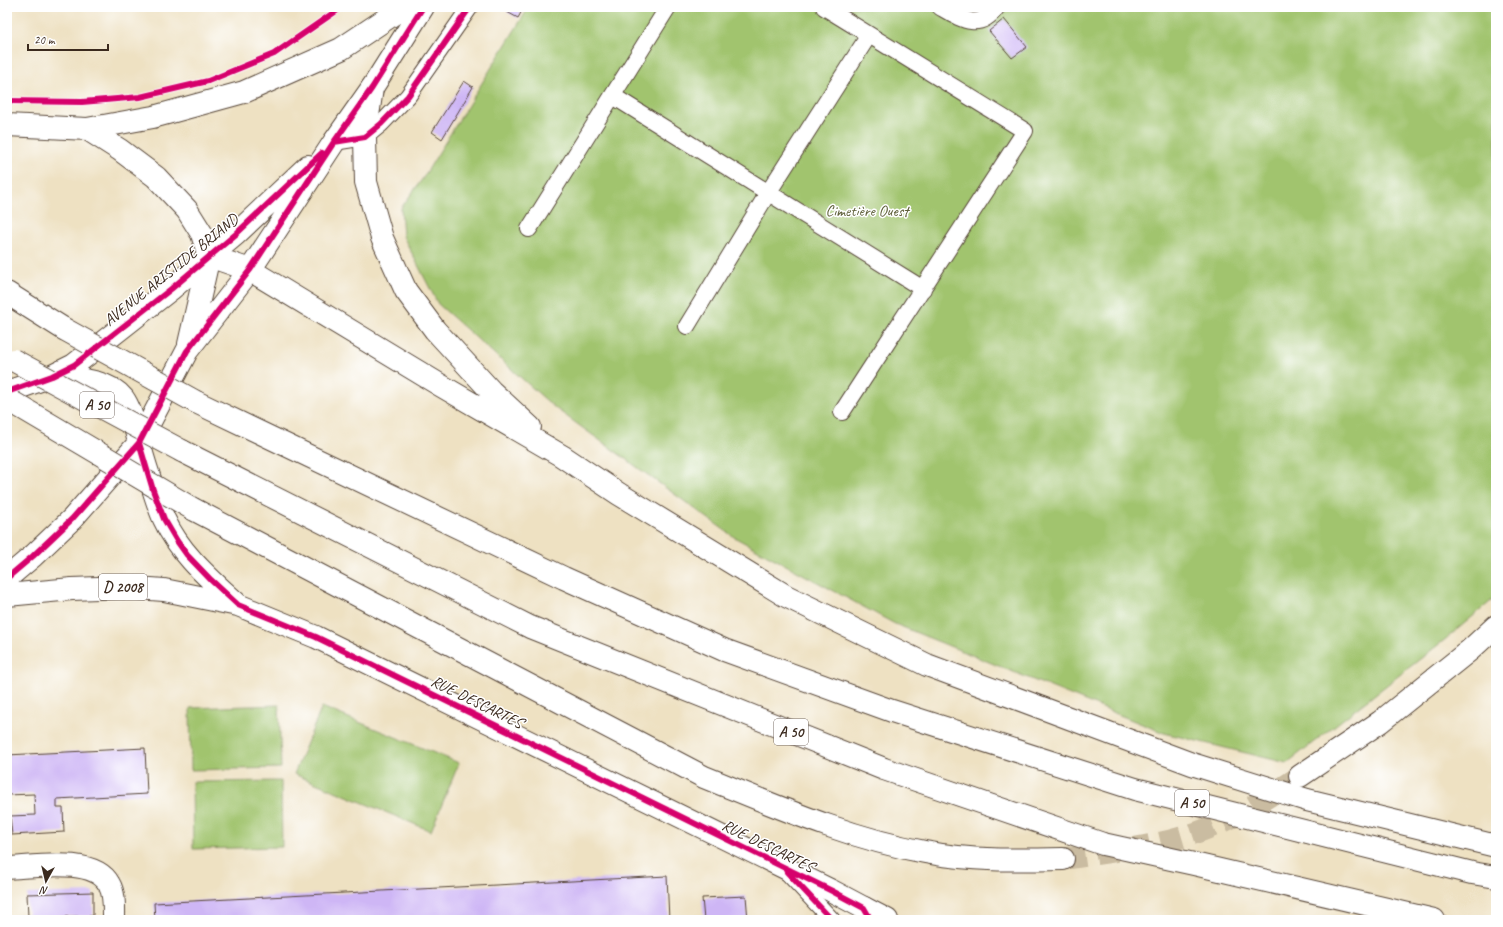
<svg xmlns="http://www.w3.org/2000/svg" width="1503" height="927" font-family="Caveat,sans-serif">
<rect width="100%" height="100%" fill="#fff"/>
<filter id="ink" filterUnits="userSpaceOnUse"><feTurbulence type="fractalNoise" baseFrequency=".025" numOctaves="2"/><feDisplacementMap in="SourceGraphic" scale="8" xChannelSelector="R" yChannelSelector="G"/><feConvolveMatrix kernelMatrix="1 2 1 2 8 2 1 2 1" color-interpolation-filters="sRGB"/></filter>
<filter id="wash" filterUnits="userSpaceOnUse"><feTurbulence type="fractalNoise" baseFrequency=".012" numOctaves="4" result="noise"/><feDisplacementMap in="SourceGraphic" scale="16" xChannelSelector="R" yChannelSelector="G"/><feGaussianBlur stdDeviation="0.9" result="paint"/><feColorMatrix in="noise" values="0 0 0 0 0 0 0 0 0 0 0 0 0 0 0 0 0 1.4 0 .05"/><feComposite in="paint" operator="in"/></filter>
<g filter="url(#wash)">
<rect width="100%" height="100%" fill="#eee1c2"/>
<path fill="#a1c46e" stroke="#6e7746" d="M529,7H1496V597L1447,638L1287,763L1164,733L895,624L734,537L555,408L438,304L403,236L401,208L423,178Z
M279,705L281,768L191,770L190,708Z
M322,707L459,763L431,831L294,774Z
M281,781L282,847L193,849L192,782Z"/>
<g id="blocks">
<path fill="#ceb6f5" d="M511,7H524L518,18L507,12Z
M1004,19L1027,47L1012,58L989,31Z
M464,81L473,87L442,139L432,132Z
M145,748L147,794L57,799V808H63L64,832L12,835L10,816L35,815L34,794L7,795V755Z
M667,876L669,920H155L154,903Z
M93,892V916L28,917L27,894Z
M746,896L748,920H704L702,898Z"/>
</g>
</g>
<g filter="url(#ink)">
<use href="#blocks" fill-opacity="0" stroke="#564537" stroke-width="1"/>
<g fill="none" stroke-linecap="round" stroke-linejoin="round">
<path stroke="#cabca1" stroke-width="22" stroke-dasharray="22 11" stroke-linecap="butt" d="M1063,859C1109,852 1157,847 1201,831C1236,818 1269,797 1300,776"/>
<g stroke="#564537" stroke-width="18">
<path id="service" d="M824,7L1025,131L842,412
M940,7C961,19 979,32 997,7
M613,96L923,289
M334,142L365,137L381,124L408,96L470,7
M529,229L668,7
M687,326L768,193L869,35
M788,873L832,920"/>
</g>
<g stroke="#564537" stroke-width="24">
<path id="minor" d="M7,868C34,867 94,856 109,884C115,894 114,908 114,920"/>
</g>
<g stroke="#564537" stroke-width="24">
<path id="primary" d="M189,344L209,256L250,270
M52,376C74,379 108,379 123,398C131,409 134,425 138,438C141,451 145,464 149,476C154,491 158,506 164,519C180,554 210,579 237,604
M7,392L52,376L74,365L171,289L236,234L308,166
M7,578L33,556L72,519L139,443L187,351L250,270L334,142L372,88L423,7
M7,595L72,589L124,587L164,590L238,605L316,637L832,891L864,908L871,920"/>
</g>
<g stroke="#564537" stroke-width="24">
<path id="motorway" d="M372,88L365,137L366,182L382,238L406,291L435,330L491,391L530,427
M7,125L87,129L153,117L244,92L341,49L404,7
M87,129L120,150L156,177L187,210L202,234L209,256
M250,270L440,385L562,456L619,494L786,596L927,665L1192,764L1307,800L1496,846
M7,293L64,329
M196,402L564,578L724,650L892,711L1135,789L1472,873L1496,877
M182,451L530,627L884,769L1103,844L1194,864L1434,920
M193,509L704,777C776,806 848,838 925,852C970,861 1017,860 1063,859
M1300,776L1380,722L1470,650L1496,626
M864,908L887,920"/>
</g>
<use href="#service" stroke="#fff" stroke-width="16"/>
<use href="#minor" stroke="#fff" stroke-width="22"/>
<use href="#primary" stroke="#fff" stroke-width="22"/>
<use href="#motorway" stroke="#fff" stroke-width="22"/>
<g stroke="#564537" stroke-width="24" stroke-linecap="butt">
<path id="motorway-bridge" d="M64,329L196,402
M13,360L182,451
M7,399L193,509"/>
</g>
<use href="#motorway-bridge" stroke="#fff" stroke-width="22"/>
<g stroke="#fff" stroke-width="8">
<path id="cycleway" d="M7,101L82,102L140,97L208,81L274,54L342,7
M334,142L365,137L381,124L408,96L470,7
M7,392L52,376L74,365L171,289L236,234L322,153
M139,443L153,490L164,519L177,541L187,555L211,580L238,605L316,637L832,891L864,908L871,920
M7,578L33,556L72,519L139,443L187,351L250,270L334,142L372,88L423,7
M787,872L832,920"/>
</g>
<use href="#cycleway" stroke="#d6006c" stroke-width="6"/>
</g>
</g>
<g text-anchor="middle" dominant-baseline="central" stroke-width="3" stroke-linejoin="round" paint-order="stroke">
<g fill="#fff" stroke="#766a62" stroke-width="1">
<rect x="80" y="392" width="34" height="26" rx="3"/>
<rect x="99" y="574" width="48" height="26" rx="3"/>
<rect x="774" y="719" width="34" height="26" rx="3"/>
<rect x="1175" y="790" width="34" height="26" rx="3"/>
</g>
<g font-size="15" font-weight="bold" fill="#3b2a1e">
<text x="97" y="405">A 50</text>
<text x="123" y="587">D 2008</text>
<text x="791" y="732">A 50</text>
<text x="1192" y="803">A 50</text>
</g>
<g font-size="16" fill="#5f603a" stroke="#fff">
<text x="867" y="211">Cimetière Ouest</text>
</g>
<g font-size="16" fill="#3b2a1e" stroke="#fff">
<text transform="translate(171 270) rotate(-39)">AVENUE ARISTIDE BRIAND</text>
<text transform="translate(477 702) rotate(26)">RUE DESCARTES</text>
<text transform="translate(768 846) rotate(26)">RUE DESCARTES</text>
</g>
</g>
<rect width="1503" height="927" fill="none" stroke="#fff" stroke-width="24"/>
<g transform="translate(46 881) rotate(188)" stroke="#ffffff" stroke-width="3" paint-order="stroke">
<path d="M0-3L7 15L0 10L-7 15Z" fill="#3b2a1e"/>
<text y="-6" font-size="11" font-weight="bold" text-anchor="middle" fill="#3b2a1e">N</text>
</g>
<path d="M28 44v6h80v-6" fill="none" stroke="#3b2a1e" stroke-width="2"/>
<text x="34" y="44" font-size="12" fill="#3b2a1e" stroke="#ffffff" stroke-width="3" paint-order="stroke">20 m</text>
</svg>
